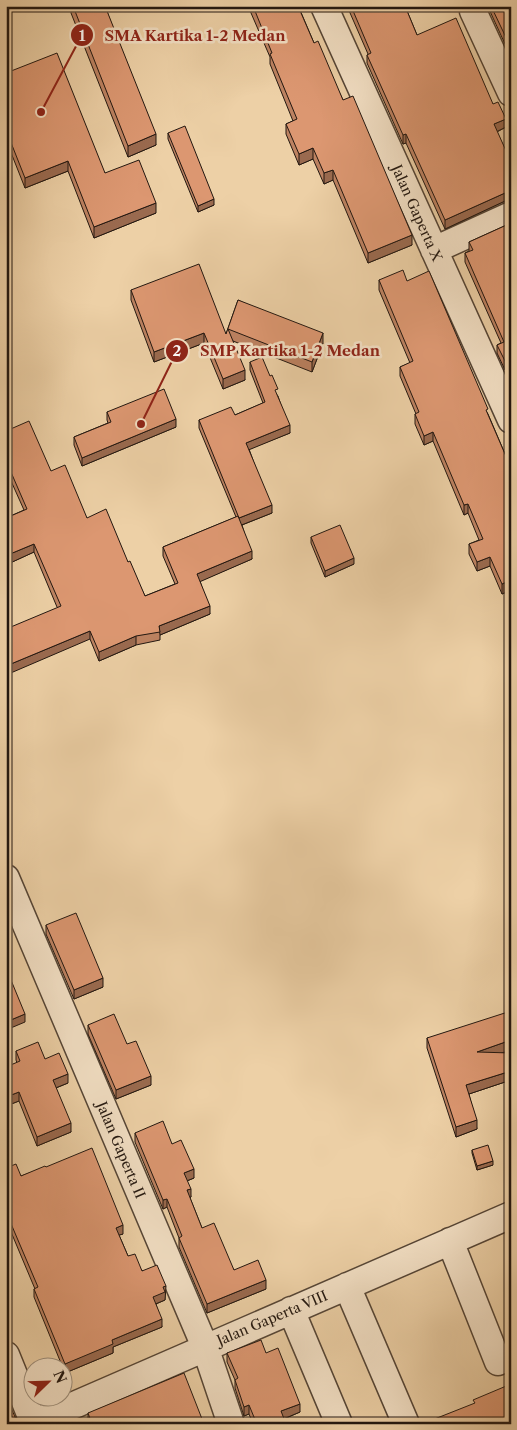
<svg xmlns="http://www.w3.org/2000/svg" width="517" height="1430" font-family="'Libre Caslon Text',serif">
<rect width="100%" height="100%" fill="#edd0a6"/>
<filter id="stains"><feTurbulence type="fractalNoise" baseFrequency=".004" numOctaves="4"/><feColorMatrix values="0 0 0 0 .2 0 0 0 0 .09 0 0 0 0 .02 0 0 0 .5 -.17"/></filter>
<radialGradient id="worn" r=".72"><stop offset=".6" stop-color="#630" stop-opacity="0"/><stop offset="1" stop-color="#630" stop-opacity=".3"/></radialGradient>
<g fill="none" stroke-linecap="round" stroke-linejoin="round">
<g stroke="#554536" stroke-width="29">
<path id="minor" d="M324,6L511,420
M473,11L511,93
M434,250L511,215
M6,878L205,1347L231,1424
M450,1241L498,1362
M347,1286L406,1424
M291,1310L339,1424
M6,1355L34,1424
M33,1423L511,1215"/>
</g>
<use href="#minor" stroke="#f3e0c5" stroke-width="26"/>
</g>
<path fill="#bd8261" stroke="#221710" d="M71,6H105L156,145L128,157L71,13Z
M248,6H309L300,10L314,43L343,100L412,245L368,263L333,180L324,184L313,159L299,165L286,134V124L293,121L270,64V57Z
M347,6H405L417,35L493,104L506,127L497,132L511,162V200L505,201L445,229L406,143L403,144L367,63V55L368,54Z
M488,6H511V57L488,7Z
M6,73L105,173L156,213L94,238L68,171L25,188L6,140Z
M168,133L214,205L198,212L168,139Z
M511,223V367L505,370L497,353V345L501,343L465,262V253L469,251V242Z
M379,280L407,281L488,414L511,468V590L502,594L490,566L477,571L469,554V544L479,540L468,513L464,515L433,441L424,445L415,424V414H416L400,376V367L410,363L379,290Z
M131,290L226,334L238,300L323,343L312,372L233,341L245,380L223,389L204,343L154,362L131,300Z
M250,362L278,396L290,433L249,449L272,513L242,525L252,559L200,581L210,614L160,635V640L136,645L99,661L90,639L57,607L34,552L10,563L6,555V518L24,510L7,472L8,463L6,460V431L51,471L87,518L128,562L145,596L175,584L163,556V547L236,517L199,428V420L235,415L263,403L250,370Z
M107,412L176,427L82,466L74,445V437L108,423L107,420Z
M311,537L354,564L325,577L311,543Z
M46,925L103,987L74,999L46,934Z
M88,1025L127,1044L151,1085L116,1099L88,1034Z
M427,1038L503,1053H511V1080L469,1094L477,1129L456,1137L427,1048Z
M16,1051L45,1059L68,1083L56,1088L71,1132L37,1146L19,1101L6,1106V1067L17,1063L16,1060Z
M135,1133L172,1144L194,1178L187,1181L191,1197L190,1198L202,1228L234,1270L266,1289L207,1313L179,1247V1238L167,1207L163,1209L135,1142Z
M472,1150L493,1165L477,1170L472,1153Z
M46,1167L123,1234L119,1235L128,1256L166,1294L165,1295V1300L156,1304L162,1327L113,1347V1353L65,1373L34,1297V1289H35L6,1220V1168L21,1176Z
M227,1353H266L300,1412L284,1419L286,1424H253L249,1414L244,1416L235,1388V1380L227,1362Z
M88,1413L204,1424H89L88,1421Z"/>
<path fill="#9a6a4f" stroke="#221710" d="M296,6H309L296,12Z
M506,119V127L494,133V124Z
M156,134V145L128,157V146Z
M406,134V143L403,144V135Z
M313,148V159L299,165V154Z
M68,161V171L25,188V178Z
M333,170V180L324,184V173Z
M505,193V201L445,229V220Z
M214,199V205L198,212V206Z
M156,203V213L94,238V227Z
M412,235V245L368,263V253Z
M204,333V343L154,362V352Z
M323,333V343L312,372V362Z
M511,358V367L505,370V361Z
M245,370V380L223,389V379Z
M176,419V427L82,466V458Z
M290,425V433L246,451V443Z
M433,432V441L424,445V436Z
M468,504V513L464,515V505Z
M272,505V513L239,526V518Z
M34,544V552L10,563V554Z
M252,551V559L197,583V574Z
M490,557V566L477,571V562Z
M354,558V564L325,577V571Z
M511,580V590L502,594V584Z
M210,606V614L160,635L159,626Z
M90,631V639L6,675V666Z
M136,636V645L99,661V652Z
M103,978V987L74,999V990Z
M25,1014V1022L6,1030V1022Z
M511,1040V1050L477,1061V1052Z
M511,1071V1080L466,1095V1085Z
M68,1074V1083L53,1089V1080Z
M151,1076V1085L116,1099V1090Z
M19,1092V1101L6,1106V1097Z
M477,1120V1129L456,1137V1127Z
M71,1123V1132L37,1146V1137Z
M493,1161V1165L477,1170V1166Z
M194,1169V1178L184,1182V1173Z
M191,1189V1197L187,1199V1190Z
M167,1199V1207L163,1209V1200Z
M123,1225V1234L116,1236V1228Z
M266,1280V1289L207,1313V1304Z
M166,1286L165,1300L153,1305V1297L163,1287Z
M162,1319V1327L113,1347V1353L65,1373V1364L112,1340Z
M300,1404V1412L281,1420V1411Z
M249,1405V1414L244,1416V1407Z
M261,1420V1424H256V1422Z"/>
<path fill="#dc9771" stroke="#221710" d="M73,6H105L156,134L128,146Z
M253,6H298L314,43L318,41L343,100L353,96L412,235L368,253L333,170L324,173L313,148L299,154L286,124L297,119L270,54L272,53Z
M351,6H405L417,35L456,18L493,104L498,102L506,119L494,124L511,162V192L505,193L445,220L406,134L403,135L367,55L371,53Z
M491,6H511V48Z
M57,53L105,173L139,160L156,203L94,227L68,161L25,178L6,130V73Z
M185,126L214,199L198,206L168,133Z
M511,223V358L505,361L497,345L504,342L465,253L473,250L469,242Z
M199,264L226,334L238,300L323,333L312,362L228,329L245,370L223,379L204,333L154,352L131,290Z
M403,270L407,281L429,271L488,409L486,410L511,468V580L502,584L490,557L477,562L469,544L483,539L468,504L464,505L433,432L424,436L415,414L419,412L400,367L413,361L379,280Z
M262,357L270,376L272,375L278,389L275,390L290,425L246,443L272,505L239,518L199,420L231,407L235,415L265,402L250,362Z
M164,389L176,419L82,458L74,437L111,422L107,412Z
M29,421L51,471L65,465L87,518L106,509L128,562L130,561L145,596L178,583L163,547L238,516L252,551L197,574L210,606L159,626L160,632L136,636L99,652L90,631L6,666V629L61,606L34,544L10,554L6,546V518L27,509L7,463L11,462L6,451V431Z
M340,525L354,558L325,571L311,537Z
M76,913L103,978L74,990L46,925Z
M6,968L25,1014L6,1022Z
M511,1011V1040L477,1052L511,1053V1071L466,1085L477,1120L456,1127L427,1038Z
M114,1014L127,1044L136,1041L151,1076L116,1090L88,1025Z
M38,1042L45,1059L59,1053L68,1074L53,1080L71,1123L37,1137L19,1092L6,1097V1067L20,1061L16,1051Z
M163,1121L172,1144L181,1140L194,1169L184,1173L191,1189L187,1190L202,1228L214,1223L234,1270L258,1260L266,1280L207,1304L179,1238L182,1236L167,1199L163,1200L135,1133Z
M488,1145L493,1161L477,1166L472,1150Z
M92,1148L123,1225L116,1228L128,1256L135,1254L142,1271L157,1265L166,1286L163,1287L165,1292L153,1297L162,1319L112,1340L113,1344L65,1364L34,1289L38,1287L6,1212V1168L16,1164L21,1176L45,1166L46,1167Z
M261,1340L266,1353L278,1348L300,1404L281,1411L286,1424H262L261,1420L256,1422L249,1405L244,1407L235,1380L238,1378L227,1353Z
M184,1373L204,1424H92L88,1413Z
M511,1384V1424H434L432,1420L475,1403L473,1400Z
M6,1396L18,1424H6Z"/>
<g text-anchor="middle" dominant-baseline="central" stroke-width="5" stroke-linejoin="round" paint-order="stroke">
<g font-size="14" fill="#221710" stroke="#f3e0c5">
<text transform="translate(417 213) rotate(66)">Jalan Gaperta X</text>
<text transform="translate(121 1150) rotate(67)">Jalan Gaperta II</text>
<text transform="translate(272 1318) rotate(-23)">Jalan Gaperta VIII</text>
</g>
</g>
<path fill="none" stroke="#8f2418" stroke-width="2" d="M41 112L82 35M141 424L177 351"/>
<g fill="#8f2418" stroke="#f3e0c5" stroke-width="2">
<circle cx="41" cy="112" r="5"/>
<circle cx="141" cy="424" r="5"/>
<circle cx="82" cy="35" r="12"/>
<circle cx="177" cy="351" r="12"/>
</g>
<g font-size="15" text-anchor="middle" font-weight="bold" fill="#fff">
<text x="82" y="41">1</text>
<text x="177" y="356">2</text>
</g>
<g font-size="15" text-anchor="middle" font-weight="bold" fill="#8f2418" stroke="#f3e0c5" stroke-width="5" stroke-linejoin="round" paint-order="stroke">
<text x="195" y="41">SMA Kartika 1-2 Medan</text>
<text x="290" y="356">SMP Kartika 1-2 Medan</text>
</g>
<rect width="517" height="1430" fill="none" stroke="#edd0a6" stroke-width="25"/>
<rect x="8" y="8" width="502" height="1415" fill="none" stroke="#221710" stroke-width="2.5"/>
<rect x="12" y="12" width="492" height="1405" fill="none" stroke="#221710"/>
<g transform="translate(48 1382) rotate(67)"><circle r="24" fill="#f3e0c5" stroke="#9f907d"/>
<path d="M0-4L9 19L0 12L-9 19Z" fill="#8f2418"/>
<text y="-8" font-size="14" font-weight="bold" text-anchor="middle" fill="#221710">N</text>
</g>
<rect width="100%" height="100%" filter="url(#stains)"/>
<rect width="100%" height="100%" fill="url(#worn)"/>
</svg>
